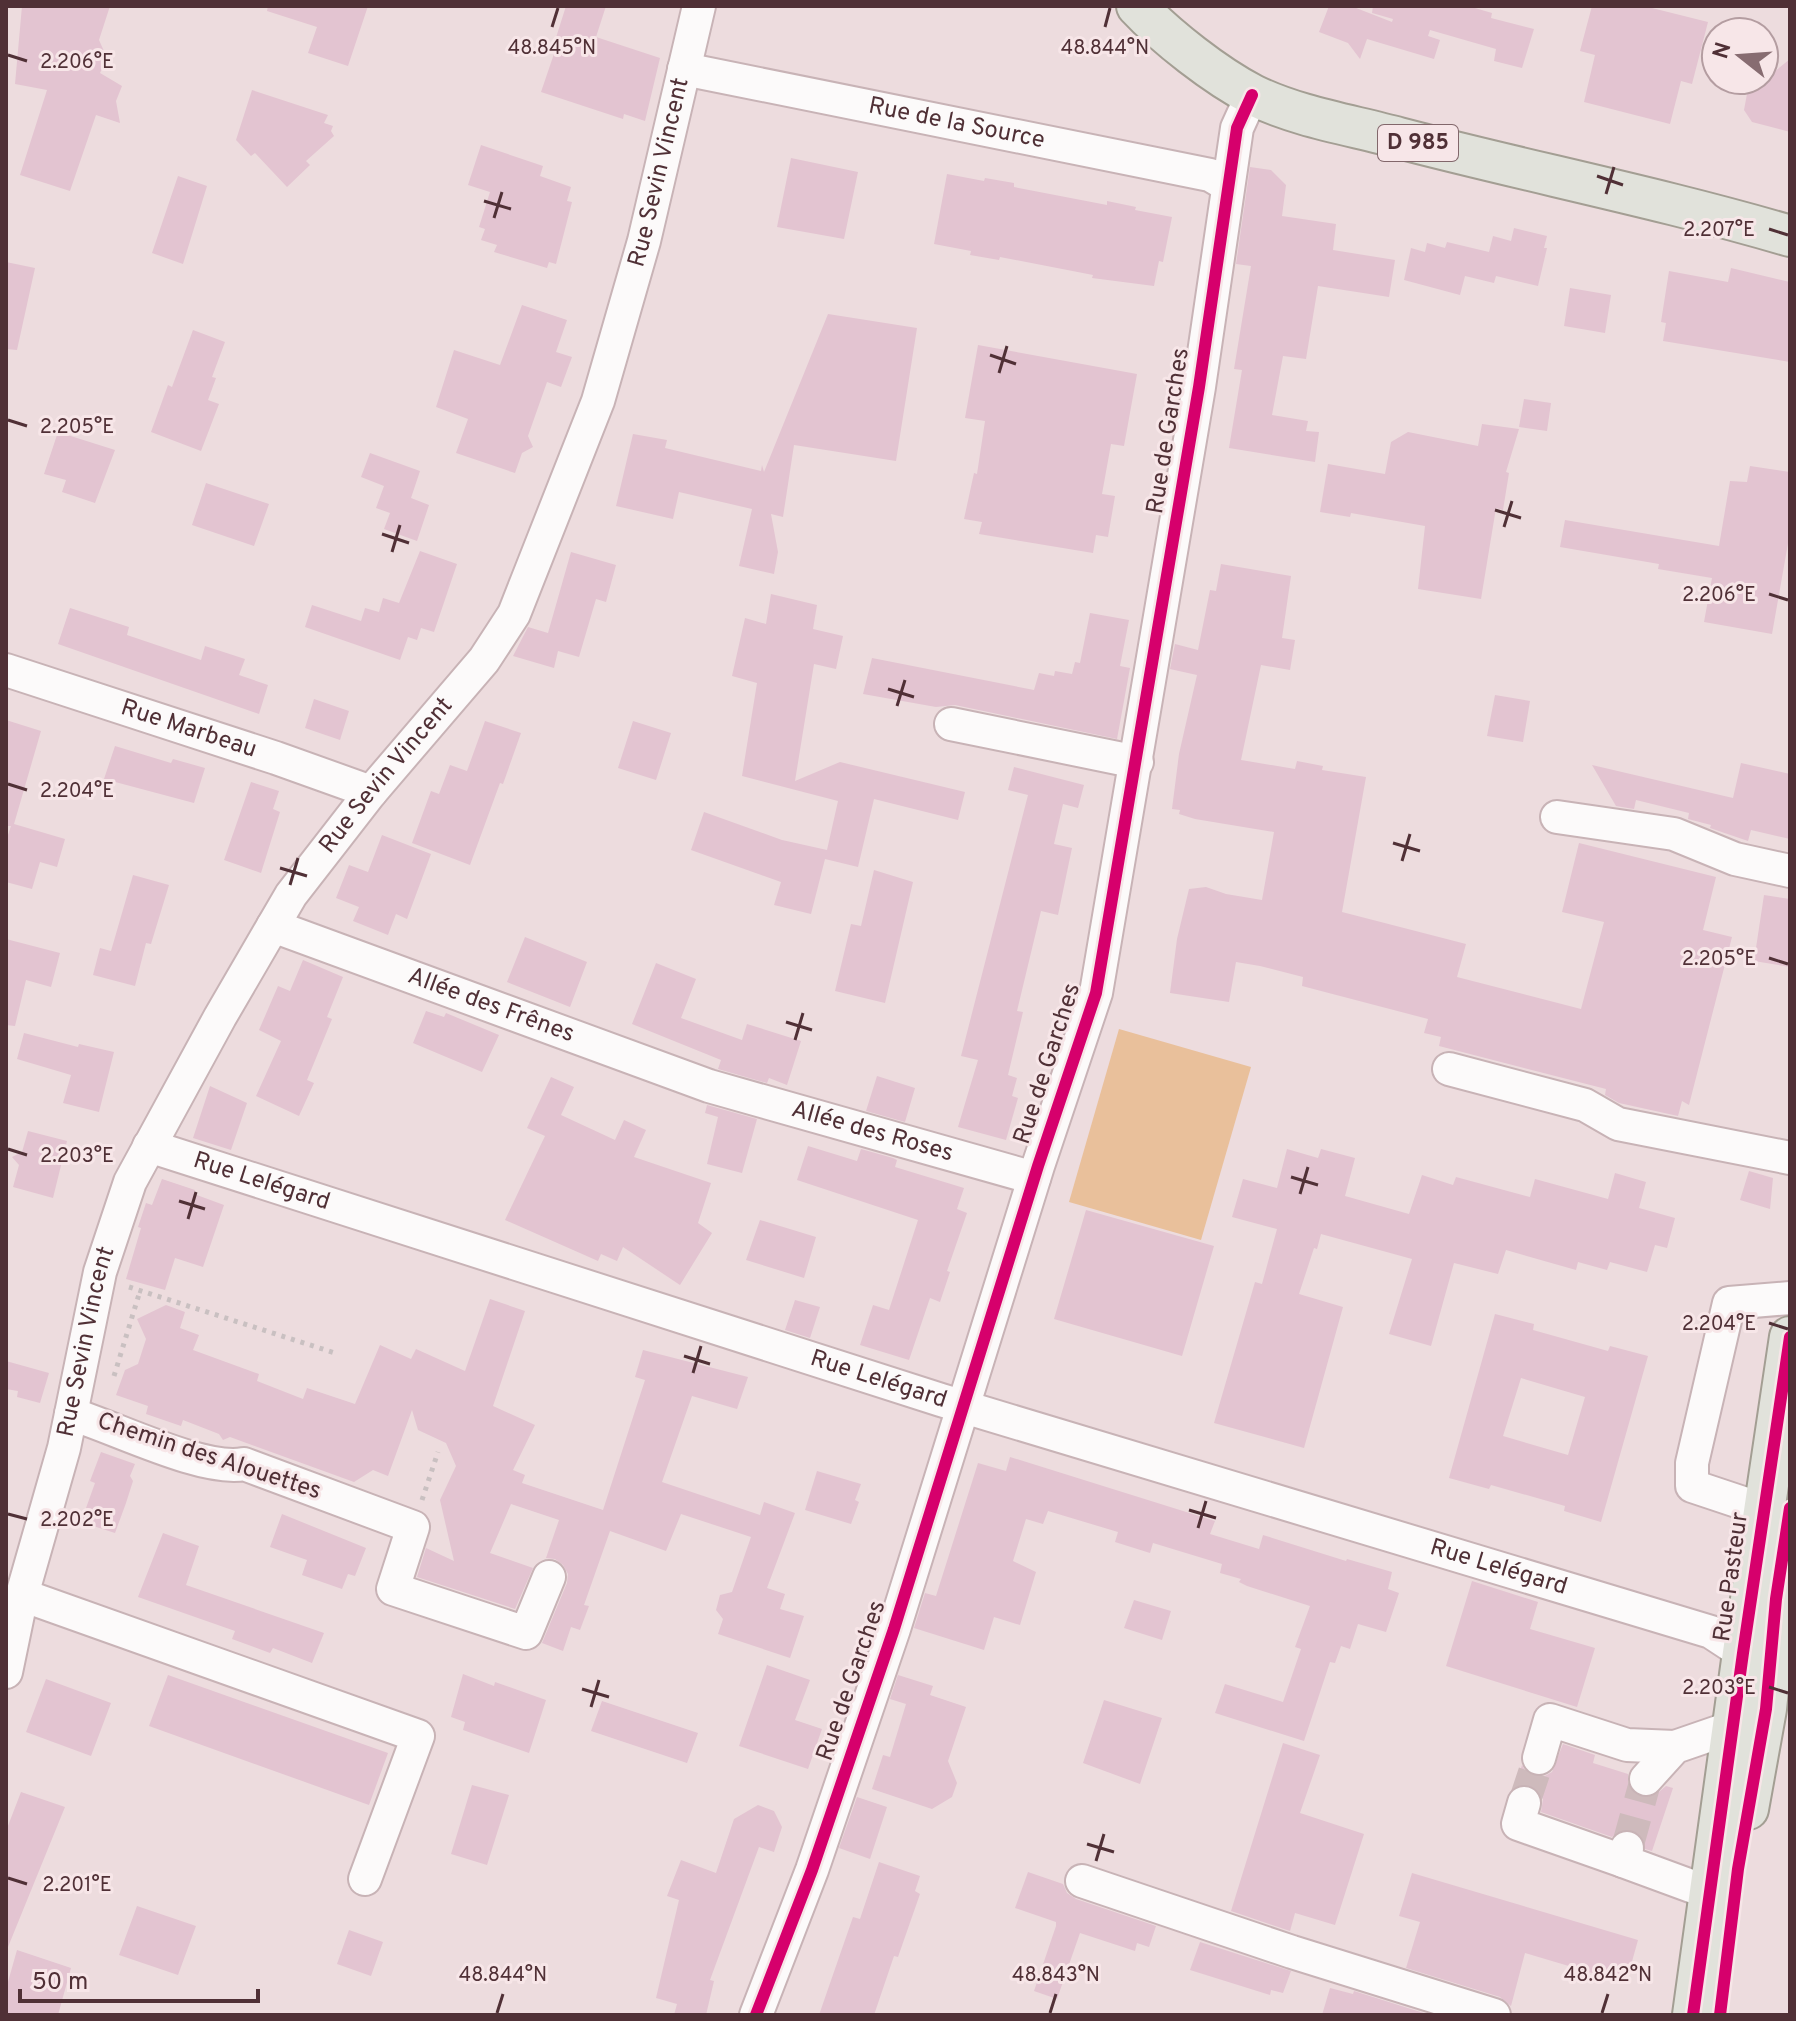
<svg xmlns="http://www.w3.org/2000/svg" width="1796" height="2021" font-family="Overpass,sans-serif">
<rect width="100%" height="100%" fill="#eddcde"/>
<path fill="#e9c09b" d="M1119,1029L1251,1067L1201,1240L1069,1202Z"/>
<path fill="#e3c4d1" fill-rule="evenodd" d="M22,6H110L99,40L107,58L100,73L122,86L116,101L120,123L96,115L70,191L20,175L47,90L15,84Z
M268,6H368L348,66L308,53L317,27L267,11Z
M566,6H606L596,37L660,58L645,121L624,114L623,119L541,92L557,45L554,44Z
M1329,6H1351L1392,22L1393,19L1372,13L1373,6H1468L1492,13L1491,18L1534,29L1522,68L1494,61L1496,49L1430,30L1428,36L1440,40L1434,59L1367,39L1360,59L1348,43L1319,32Z
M1592,6H1644L1708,22L1692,84L1681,81L1670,124L1584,102L1595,55L1580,51Z
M1790,59V132L1752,122L1744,110L1747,94Z
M252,90L328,115L324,123L333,126L331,131L334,136L306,161L310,165L287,187L255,153L251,156L236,140Z
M481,145L543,166L540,176L571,187L567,201L572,202L556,264L549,262L547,268L494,252L497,245L481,240L485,229L479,227L490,192L468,185Z
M791,158L858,172L844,239L777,227Z
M1250,167L1271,170L1286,185L1282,216L1336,224L1333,250L1395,260L1389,297L1318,286L1306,359L1283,356L1272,415L1308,421L1306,431L1319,432L1315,462L1229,448L1242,370L1234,369L1251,266L1236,264Z
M947,174L984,181L985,178L1014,183V187L1107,205V201L1136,207L1135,210L1172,217L1163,262L1159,261L1154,286L1092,278L1093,275L1000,257L999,260L970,255L971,251L934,244Z
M178,176L207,186L183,264L152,253Z
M1514,228L1547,236L1544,248H1547L1538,286L1496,276L1494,283L1465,276L1460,295L1404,280L1411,248L1425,252L1427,243L1445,248L1447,242L1489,252L1493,236L1511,241Z
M6,262L35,268L17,350L6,349Z
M1731,268L1790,282V362L1663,341L1666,323L1661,322L1669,271L1728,282Z
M1570,288L1611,295L1605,333L1564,326Z
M522,305L567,320L556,352L572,357L561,387L547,382L528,436L533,447L522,453L515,473L456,453L468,419L436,407L454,350L500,365Z
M828,314L917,328L896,461L794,445L783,517L771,514L778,552L774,574L739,566L752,509L679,492L673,519L616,506L633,434L667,440L665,448L761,471L762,465L764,472Z
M193,330L225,342L212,377L216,378L208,400L219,404L201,451L151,432L168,385L172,387Z
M978,345L1137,374L1124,446L1111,444L1102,494L1115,496L1108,537L1096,535L1093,553L979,534L982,522L964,519L974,473L977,474L985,421L965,418Z
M1524,399L1551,403L1547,431L1519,427Z
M1482,424L1519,429L1506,472L1509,473L1503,510L1496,508L1481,599L1418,589L1425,526L1351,513L1350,517L1320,512L1328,464L1385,474L1391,442L1408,432L1478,446Z
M58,432L115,450L95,503L62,492L66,480L44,474Z
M370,453L420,471L411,498L429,505L417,541L384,529L390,513L376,508L384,486L361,477Z
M1750,466L1790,472V532L1772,634L1704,622L1712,578L1658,569L1659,564L1560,547L1565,520L1719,546L1730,481L1747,482Z
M206,483L269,504L254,546L192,525Z
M420,551L457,564L434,632L421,628L417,640L408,637L400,660L305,627L312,605L361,621L365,608L379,612L383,598L399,603Z
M571,552L616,565L606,602L596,599L579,657L558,651L554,668L513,656L528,627L548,633Z
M1221,564L1291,576L1282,638L1295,640L1290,670L1261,665L1241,760L1295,769L1297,761L1323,766L1322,770L1366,777L1342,912L1466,944L1457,977L1581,1009L1604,922L1562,912L1579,843L1716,877L1703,930L1732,937L1689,1105L1682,1101L1678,1116L1619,1103L1605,1095L1606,1089L1439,1046L1441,1037L1424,1033L1428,1019L1302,986L1303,977L1260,966L1236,962L1229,1002L1170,993L1177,939L1189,889L1206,887L1226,894L1262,900L1274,832L1195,819L1179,814L1180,810L1172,809L1179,754L1197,675L1170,669L1175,644L1198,650L1210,590L1216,591Z
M771,594L817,605L813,629L843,636L836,669L814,664L795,781L840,762L965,792L958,820L874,799L858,867L825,859L811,914L774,905L781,882L691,850L704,812L782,840L827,850L838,801L742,776L757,683L732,676L745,618L766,624Z
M70,608L129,627L127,635L201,660L205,646L245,659L239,675L268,685L259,714L58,644Z
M1090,613L1129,620L1120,666L1130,668L1117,739L955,705L936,707L863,694L872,658L1034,690L1039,673L1054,676L1055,671L1072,674L1075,662L1080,663Z
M1495,695L1530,701L1523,742L1487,736Z
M314,699L349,711L340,740L305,728Z
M6,720L41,731L14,824L65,839L57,867L40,862L32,889L6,882V841L11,826H6Z
M485,721L521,733L503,784L500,783L470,865L412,843L431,791L439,794L450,765L467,771Z
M633,721L671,733L656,780L618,768Z
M115,746L171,763L173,759L205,768L194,803L104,779Z
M1741,763L1790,774V839L1751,830L1748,841L1710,828L1711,825L1688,819L1689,813L1636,800L1634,809L1616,806L1592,765L1733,798Z
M1014,767L1084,785L1078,808L1063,804L1054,844L1072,848L1058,915L1041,911L1017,1011L1023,1012L1008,1075L1017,1078L1012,1096L1018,1098L1006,1140L958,1127L978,1060L961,1056L1028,795L1008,790Z
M251,782L279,791L273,809L280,812L261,873L224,860Z
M382,835L431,854L407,919L396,914L388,935L353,921L359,907L336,898L349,865L368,872Z
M874,870L913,882L885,1003L835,991L851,924L861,926Z
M133,875L169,885L151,944L146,943L135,986L93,975L100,948L111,951Z
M1764,895L1790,899V967L1754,961Z
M525,937L587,962L570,1007L507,982Z
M6,939L60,953L51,987L26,980L15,1026L6,1025Z
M303,960L343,977L327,1017L332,1019L307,1080L314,1083L299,1116L256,1096L281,1041L259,1030L278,986L290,991Z
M656,963L696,979L681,1018L742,1040L747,1024L801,1041L787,1085L769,1078L767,1083L718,1069L721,1060L632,1024Z
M426,1011L444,1017L446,1013L499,1035L482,1072L413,1043Z
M24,1033L78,1047L79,1044L114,1052L99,1112L63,1103L71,1075L17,1059Z
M877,1076L915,1088L905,1122L866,1111Z
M551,1077L574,1087L561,1115L615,1140L624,1120L646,1130L634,1157L711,1183L698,1223L712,1233L680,1285L623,1247L617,1261L601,1254L598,1261L505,1220L545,1136L527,1128Z
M210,1086L247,1103L231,1150L193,1138Z
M707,1105L757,1119L742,1173L707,1164L718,1117L705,1113Z
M28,1131L67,1141L53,1198L13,1187L19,1165L12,1157L22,1152Z
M808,1146L857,1161L861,1149L893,1158L897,1160L895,1167L964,1188L957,1209L967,1213L947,1271L950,1272L940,1302L930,1298L909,1360L860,1345L873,1305L889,1310L918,1220L797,1180Z
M1287,1149L1318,1158L1321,1149L1355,1158L1345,1196L1409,1214L1422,1175L1453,1185L1456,1177L1530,1197L1535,1179L1608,1199L1615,1173L1646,1182L1639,1208L1675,1218L1667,1248L1655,1245L1647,1272L1610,1262L1607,1270L1578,1262L1576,1270L1506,1250L1498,1274L1454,1263L1431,1346L1389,1334L1412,1259L1321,1234L1317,1249L1314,1248L1299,1294L1343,1307L1304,1448L1214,1423L1255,1282L1262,1284L1277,1229L1232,1217L1243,1179L1277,1188Z
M1749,1171L1773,1178L1770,1209L1740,1200Z
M162,1179L195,1190L194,1194L224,1205L203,1267L175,1258L165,1290L126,1279L141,1228L138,1227L146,1203L152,1205Z
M1086,1210L1214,1246L1182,1356L1054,1319Z
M760,1220L816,1237L804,1278L746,1260Z
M490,1299L525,1311L493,1406L535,1425L513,1470L525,1475L522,1483L603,1510L645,1380L635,1377L643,1350L748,1377L737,1409L692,1396L662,1482L760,1515L764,1502L795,1513L767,1588L785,1594L780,1609L804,1616L790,1658L718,1634L723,1619L716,1610L720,1595L732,1592L751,1537L681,1514L666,1551L610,1531L584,1605L589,1606L580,1630L571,1627L563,1651L542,1643L567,1583L568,1574L563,1565L555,1559L546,1558L559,1520L511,1504L490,1553L533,1568L515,1609L417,1577L426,1548L454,1561L440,1500L456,1466L446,1443L418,1430L412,1410L388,1476L373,1470L354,1482L230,1437L223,1440L219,1434L183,1420L181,1426L146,1414L148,1406L116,1395L125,1370L138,1364L146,1339L137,1319L166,1305L185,1312L180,1328L199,1335L193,1350L259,1374L257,1381L303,1399L307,1388L355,1404L380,1345L411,1359L416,1349L465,1371Z
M795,1300L820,1307L810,1338L785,1330Z
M1495,1314L1534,1324L1533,1330L1608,1351L1610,1346L1648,1356L1601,1522L1564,1511L1565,1506L1491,1485L1489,1489L1449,1478ZM1521,1378L1585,1397L1568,1455L1503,1436Z
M6,1361L49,1373L40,1403L17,1397L18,1391L6,1389Z
M101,1452L135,1464L130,1476L133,1481L126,1503L115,1533L81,1522L95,1483L90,1481Z
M1010,1457L1215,1521L1210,1534L1259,1549L1263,1535L1346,1561L1347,1559L1392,1572L1388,1589L1399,1593L1386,1632L1358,1624L1350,1649L1341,1646L1335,1663L1330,1662L1304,1741L1215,1713L1225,1684L1283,1702L1301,1649L1295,1647L1310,1606L1247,1586L1239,1582L1241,1579L1220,1573L1222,1564L1153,1543L1150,1553L1115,1542L1118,1532L1048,1511L1043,1524L1026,1519L1013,1561L1036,1572L1020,1625L994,1617L984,1650L914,1628L925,1593L936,1596L978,1463L1006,1471Z
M817,1471L861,1484L855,1500L859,1502L851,1524L805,1510Z
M282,1514L366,1548L355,1576L348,1574L342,1589L302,1575L307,1560L270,1547Z
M163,1533L199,1546L186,1585L324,1633L312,1663L273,1648L270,1653L232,1639L235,1631L138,1597Z
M1472,1581L1538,1602L1530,1629L1595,1648L1577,1707L1446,1666Z
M1134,1600L1171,1611L1162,1640L1124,1628Z
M767,1665L810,1680L795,1720L822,1729L808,1769L739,1746Z
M463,1674L494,1686L495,1682L546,1700L529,1753L463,1730L465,1722L451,1717Z
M168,1675L388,1753L369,1805L149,1726Z
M898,1675L933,1686L930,1695L966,1707L948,1761L957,1783L952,1797L932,1809L872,1789L883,1755L890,1757L906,1704L890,1699Z
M46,1679L111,1703L91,1756L26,1732Z
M1104,1700L1162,1718L1140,1784L1083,1763Z
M602,1701L698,1733L687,1763L591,1731Z
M1283,1743L1320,1755L1300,1813L1364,1834L1335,1925L1295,1913L1290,1931L1231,1911Z
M1563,1744L1595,1755L1593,1763L1628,1774V1786L1634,1794L1641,1797H1653L1666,1786L1673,1788L1652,1851L1645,1849L1641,1836L1633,1830H1622L1612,1837L1541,1812L1543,1799L1537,1789L1528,1785L1515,1787L1522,1765L1526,1772L1534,1776L1543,1777L1552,1772Z
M472,1785L509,1795L487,1865L451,1854Z
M21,1792L65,1807L8,1947H6V1831Z
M857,1797L887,1807L870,1859L839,1848Z
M758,1805L774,1811L782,1827L774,1852L759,1847L710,1980L714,1981L706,2015H674L677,2004L656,1998L679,1900L667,1896L681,1860L716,1873L734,1819Z
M879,1862L920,1876L915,1891L920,1894L898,1957L894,1956L874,2015H819L853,1917L860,1919Z
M1028,1872L1063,1884L1067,1893L1076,1899L1156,1926L1149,1947L1137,1943L1135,1951L1080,1933L1057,1999L1034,1991L1056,1926V1922L1015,1908Z
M1412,1873L1638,1940L1626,1983L1525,1953L1511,2006L1500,1997L1406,1968L1420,1922L1399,1916Z
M137,1906L196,1926L178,1975L119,1955Z
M349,1930L383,1942L371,1976L337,1964Z
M1200,1942L1291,1971L1283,1993L1271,1990L1270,1995L1190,1970Z
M17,1950L71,1968L58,2015H6V1989Z
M1330,1988L1353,1994L1354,1991L1430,2015H1322Z"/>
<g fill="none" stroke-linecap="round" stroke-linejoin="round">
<path stroke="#cebabc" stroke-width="32" stroke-dasharray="32 16" stroke-linecap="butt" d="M1524,1803L1539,1758
M1627,1848L1646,1779"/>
<g stroke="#c8b3b6" stroke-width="36">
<g id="minor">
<path id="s1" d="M684,69L1210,175L1227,185"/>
<path id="s2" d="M6,670L276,758L371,792"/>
<path d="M951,724L1137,762"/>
<path d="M1557,817L1674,834L1735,859L1790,871"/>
<path id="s3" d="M273,926L709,1086L1034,1178"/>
<path d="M1449,1069L1585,1105L1618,1124L1790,1158"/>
<path id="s4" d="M149,1146L941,1400L1711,1632L1743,1653L1764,1659"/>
<path d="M71,1414C114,1427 203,1472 244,1464L413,1527L393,1589L526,1633L549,1577"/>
<path d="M1764,1510L1692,1486V1463L1729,1303L1790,1298"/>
<path d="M1787,1530H1790"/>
<path d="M22,1595L418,1736L365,1879"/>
<path id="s5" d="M6,1672L22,1595L64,1448L100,1272L130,1182L220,1017L291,895L371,792L484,660L514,614L598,401L644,241L699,6"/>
<path d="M1539,1758L1550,1720L1627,1745L1675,1747"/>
<path d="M1646,1779L1675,1747L1733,1727"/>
<path d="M1524,1803L1518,1824L1623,1861"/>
<path d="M1627,1848L1623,1861L1710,1893"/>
<path d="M1082,1881L1292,1952L1494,2015"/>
<path d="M756,2015L812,1870L894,1629L1038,1166L1096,993L1199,387L1237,128L1252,95"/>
</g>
</g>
<g stroke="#a39e93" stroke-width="44">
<path id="major" d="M1137,6C1166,37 1216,76 1253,95C1298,117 1351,125 1399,138C1529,172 1661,198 1790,236
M1748,1809L1766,1709L1778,1591
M1693,2015L1743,1653L1790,1337"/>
</g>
<path stroke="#c9c0c1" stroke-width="5" stroke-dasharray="4 6" stroke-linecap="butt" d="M129,1287L335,1353
M114,1376L140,1291
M422,1500L438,1452"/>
<use href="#minor" stroke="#fcfafa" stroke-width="32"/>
<use href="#major" stroke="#e1e2db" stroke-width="40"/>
<g stroke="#f7e6e8" stroke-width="17">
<path id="cycleway" d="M756,2015L812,1870L894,1629L1038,1166L1096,993L1199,387L1237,128L1252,95
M1693,2015L1743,1653L1790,1337
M1720,2015L1738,1869L1766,1709L1776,1599L1790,1508"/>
</g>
<use href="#cycleway" stroke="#d6006c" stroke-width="12"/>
</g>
<path fill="none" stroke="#503036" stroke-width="3" d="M552,27L558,8M1105,27L1110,8M8,55L27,61M1597,176L1623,185M1606,194L1614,167M484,201L511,209M494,218L502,192M1769,229L1788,235M990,355L1016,364M999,373L1007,346M8,420L27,426M1495,510L1521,518M1504,527L1512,501M382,534L409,543M392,552L400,525M1769,594L1788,600M888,689L914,697M897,706L905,680M8,784L27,790M1393,843L1420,851M1402,861L1410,834M280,868L307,876M290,885L298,858M1769,958L1788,964M786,1022L812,1030M795,1040L803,1013M8,1149L27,1155M1291,1177L1318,1185M1300,1194L1308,1167M179,1201L205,1209M188,1219L196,1192M1769,1323L1788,1329M684,1356L710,1364M693,1373L701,1346M1189,1510L1216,1518M8,1514L27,1519M1198,1528L1206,1501M1769,1687L1788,1693M582,1689L609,1697M591,1707L599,1680M1087,1844L1114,1852M1096,1861L1104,1834M8,1878L27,1884M497,2013L503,1994M1050,2013L1056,1994M1602,2013L1608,1994"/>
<g text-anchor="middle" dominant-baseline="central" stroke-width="6" stroke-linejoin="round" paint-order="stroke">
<rect fill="#f7e6e8" stroke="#82676b" stroke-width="2" x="1378" y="125" width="80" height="36" rx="6"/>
<g font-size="22" font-weight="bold" fill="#503036">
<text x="1418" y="143">D 985</text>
</g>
<g font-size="24" fill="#503036" stroke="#f7e6e8">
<text stroke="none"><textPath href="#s1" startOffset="278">Rue de la Source</textPath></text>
<text stroke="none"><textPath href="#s5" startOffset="1660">Rue Sevin Vincent</textPath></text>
<text transform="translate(1169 431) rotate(-81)">Rue de Garches</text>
<text stroke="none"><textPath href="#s2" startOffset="192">Rue Marbeau</textPath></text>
<text stroke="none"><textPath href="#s5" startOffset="988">Rue Sevin Vincent</textPath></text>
<text stroke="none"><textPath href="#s3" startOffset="232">Allée des Frênes</textPath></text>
<text transform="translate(1048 1064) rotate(-72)">Rue de Garches</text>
<text stroke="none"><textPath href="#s3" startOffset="634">Allée des Roses</textPath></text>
<text stroke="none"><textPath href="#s4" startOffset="118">Rue Lelégard</textPath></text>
<text stroke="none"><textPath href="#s5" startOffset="340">Rue Sevin Vincent</textPath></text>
<text stroke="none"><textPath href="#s4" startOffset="766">Rue Lelégard</textPath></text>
<text transform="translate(209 1457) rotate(18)">Chemin des Alouettes</text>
<text stroke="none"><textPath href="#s4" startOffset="1414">Rue Lelégard</textPath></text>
<text transform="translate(1732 1577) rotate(-82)">Rue Pasteur</text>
<text transform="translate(852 1681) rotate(-71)">Rue de Garches</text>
</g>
</g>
<g font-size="20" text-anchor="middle" fill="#503036" stroke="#f7e6e8" stroke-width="6" stroke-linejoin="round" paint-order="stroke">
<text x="552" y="54">48.845°N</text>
<text x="1105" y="54">48.844°N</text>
<text x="77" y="68">2.206°E</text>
<text x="1719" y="236">2.207°E</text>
<text x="77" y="433">2.205°E</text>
<text x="1719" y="601">2.206°E</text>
<text x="77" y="797">2.204°E</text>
<text x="1719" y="965">2.205°E</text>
<text x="77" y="1162">2.203°E</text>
<text x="1719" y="1330">2.204°E</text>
<text x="77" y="1526">2.202°E</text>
<text x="1719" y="1694">2.203°E</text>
<text x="77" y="1891">2.201°E</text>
<text x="503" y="1981">48.844°N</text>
<text x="1056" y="1981">48.843°N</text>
<text x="1608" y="1981">48.842°N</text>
</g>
<rect width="1796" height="2021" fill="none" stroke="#503036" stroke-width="16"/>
<g transform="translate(1740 56) rotate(287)"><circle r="38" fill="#f7e6e8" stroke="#b49da1" stroke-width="2"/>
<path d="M0-6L14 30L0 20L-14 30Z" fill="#876c71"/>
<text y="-12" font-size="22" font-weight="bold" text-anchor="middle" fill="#503036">N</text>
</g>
<path d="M20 1989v12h238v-12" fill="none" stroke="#503036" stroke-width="4"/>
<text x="32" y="1989" font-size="24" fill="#503036" stroke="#f7e6e8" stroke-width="6" paint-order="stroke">50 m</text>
</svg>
